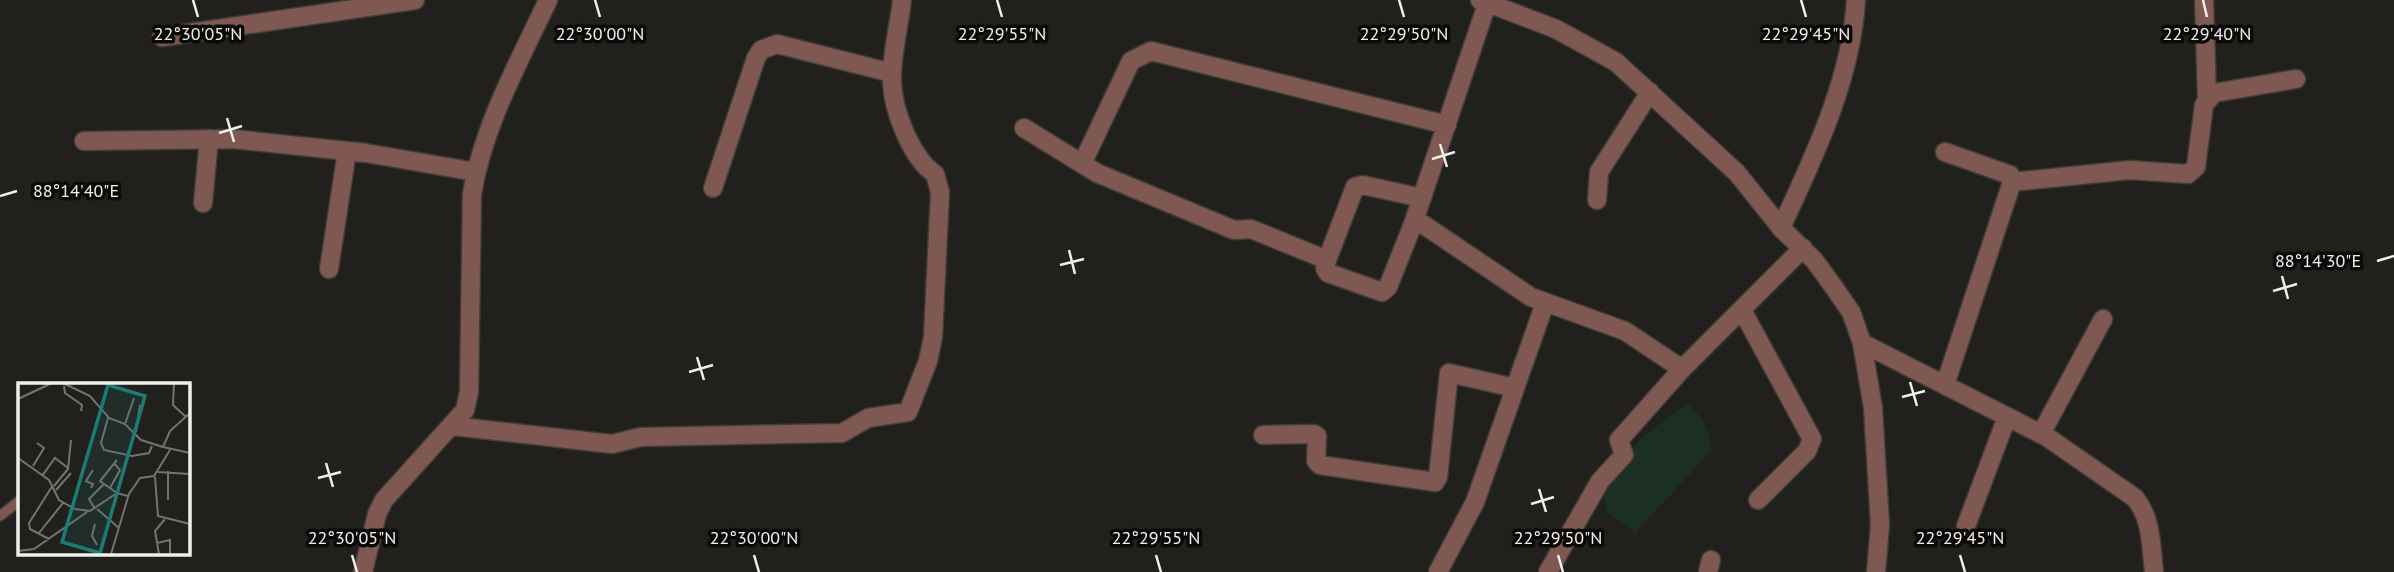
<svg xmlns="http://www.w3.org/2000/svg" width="2394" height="572" font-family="'PT Sans',sans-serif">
<rect width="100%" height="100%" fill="#22201d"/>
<path fill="#1b2f23" d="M1688,404C1703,417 1710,430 1711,451L1635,533L1607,512L1601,485L1643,436Z"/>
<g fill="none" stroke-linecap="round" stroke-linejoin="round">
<g stroke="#3f3d3a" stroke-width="12">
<path id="service" d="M0,516L19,501"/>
</g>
<g stroke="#3f3d3a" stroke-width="21">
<path id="minor" d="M1480,0L1556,29L1616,62L1737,173L1781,228L1814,260L1833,286L1851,312L1862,343L1873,408L1880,525L1876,572
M2204,0L2207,97
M162,37L415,0
M1024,128L1097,173L1234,230L1251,229L1327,260L1325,268L1328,273L1382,292L1388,287L1413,224L1487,4
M84,141L233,139L366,153L476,172
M1082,164L1131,61L1151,51L1447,125
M2012,182L2130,170L2188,174L2196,167L2204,105L2214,93L2296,79
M713,188L756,58L761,50L777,44L892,73
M1597,200L1599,172L1650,92
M203,203L209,139
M1415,219L1531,297L1625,331L1682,369L1803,248
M1781,228C1814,156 1851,81 1856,0
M1327,260L1355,187L1363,185L1422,198
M329,269L347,151
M1742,310L1812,439L1807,451L1758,500
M1862,343L2047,437L2135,498C2152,519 2151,546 2154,572
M1945,385L2012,182L2010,175L1945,152
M452,426L612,444L641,437L842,433L868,418L908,412L928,361L933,337L940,192L935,174C911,158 893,110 892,82C891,55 899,27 902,0
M2041,434L2103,319
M1263,435L1314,434L1317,436L1316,461L1320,465L1435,482L1438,477L1449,373L1515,388
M1966,526L2007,417
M363,572L377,514L384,500L465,410L469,392L472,194C483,126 519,62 548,0
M1438,572L1475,502L1545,303
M1548,572L1600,481L1624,455L1619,440L1682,369
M1708,572L1711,560"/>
</g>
<use href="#service" stroke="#7e5851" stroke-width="9"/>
<use href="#minor" stroke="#7e5851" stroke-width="18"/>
</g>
<path fill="none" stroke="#f0efed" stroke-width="2.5" d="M193,0L198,17M595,0L600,17M997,0L1002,17M1399,0L1404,17M1801,0L1806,17M2203,0L2207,17M227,118L234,142M219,133L242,126M1440,144L1447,167M1432,159L1455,152M0,196L17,191M1069,250L1075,274M2377,261L2394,256M1060,265L1084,259M2282,276L2288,299M2273,291L2297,284M697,357L704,380M689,372L713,365M1910,382L1917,406M1902,397L1925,391M326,463L333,487M318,478L341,472M1539,489L1546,512M1531,504L1554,497M352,555L357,572M754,555L759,572M1156,555L1161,572M1558,555L1563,572M1960,555L1965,572"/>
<g transform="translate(18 383)">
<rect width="172" height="172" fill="#22201d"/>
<path fill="none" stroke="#747370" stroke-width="2" d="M45,0L72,13L91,35L107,41L123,57L145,64M156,0L155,22L168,34M46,3L47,10L64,22L63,28M0,16L34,0M172,30L152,48L145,64L172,70M90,35L83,60L86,67L114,73L131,70L134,63M107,41L116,15M118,49L122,22M0,75L31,97L41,117L57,126L72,128L99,110L110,113M15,83L26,65L19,60M140,89L172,91M24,93L37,75L50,85M137,94L140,133L172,141M36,103L50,86L53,57M73,105L75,101L68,98L75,87M92,105L102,87L96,80M38,107L53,90M99,110L82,98L99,77M150,117V88M77,126L71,116L86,101M79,126L101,145M77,141L74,153L79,162M21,150L45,120M31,156L12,146L11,140L35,102M139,160L152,157V171M0,168L16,166L69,129M93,171L111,111L122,95L136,93L152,67M141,171L137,148L147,136"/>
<path fill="#1a7c74" fill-opacity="0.15" stroke="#1a7c74" stroke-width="3.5" d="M90,2L127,13L82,170L44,159Z"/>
<rect width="172" height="172" fill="none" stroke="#f0efed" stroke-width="3.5"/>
</g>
<g font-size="18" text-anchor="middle" fill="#f0efed" stroke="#0b0a08" stroke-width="7" stroke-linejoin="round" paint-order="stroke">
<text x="198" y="40">22°30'05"N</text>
<text x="600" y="40">22°30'00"N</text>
<text x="1002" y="40">22°29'55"N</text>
<text x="1404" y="40">22°29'50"N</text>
<text x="1806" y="40">22°29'45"N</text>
<text x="2207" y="40">22°29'40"N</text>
<text x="76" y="197">88°14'40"E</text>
<text x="2318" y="267">88°14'30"E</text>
<text x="352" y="544">22°30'05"N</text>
<text x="754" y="544">22°30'00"N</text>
<text x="1156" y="544">22°29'55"N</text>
<text x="1558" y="544">22°29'50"N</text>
<text x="1960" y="544">22°29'45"N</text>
</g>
</svg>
